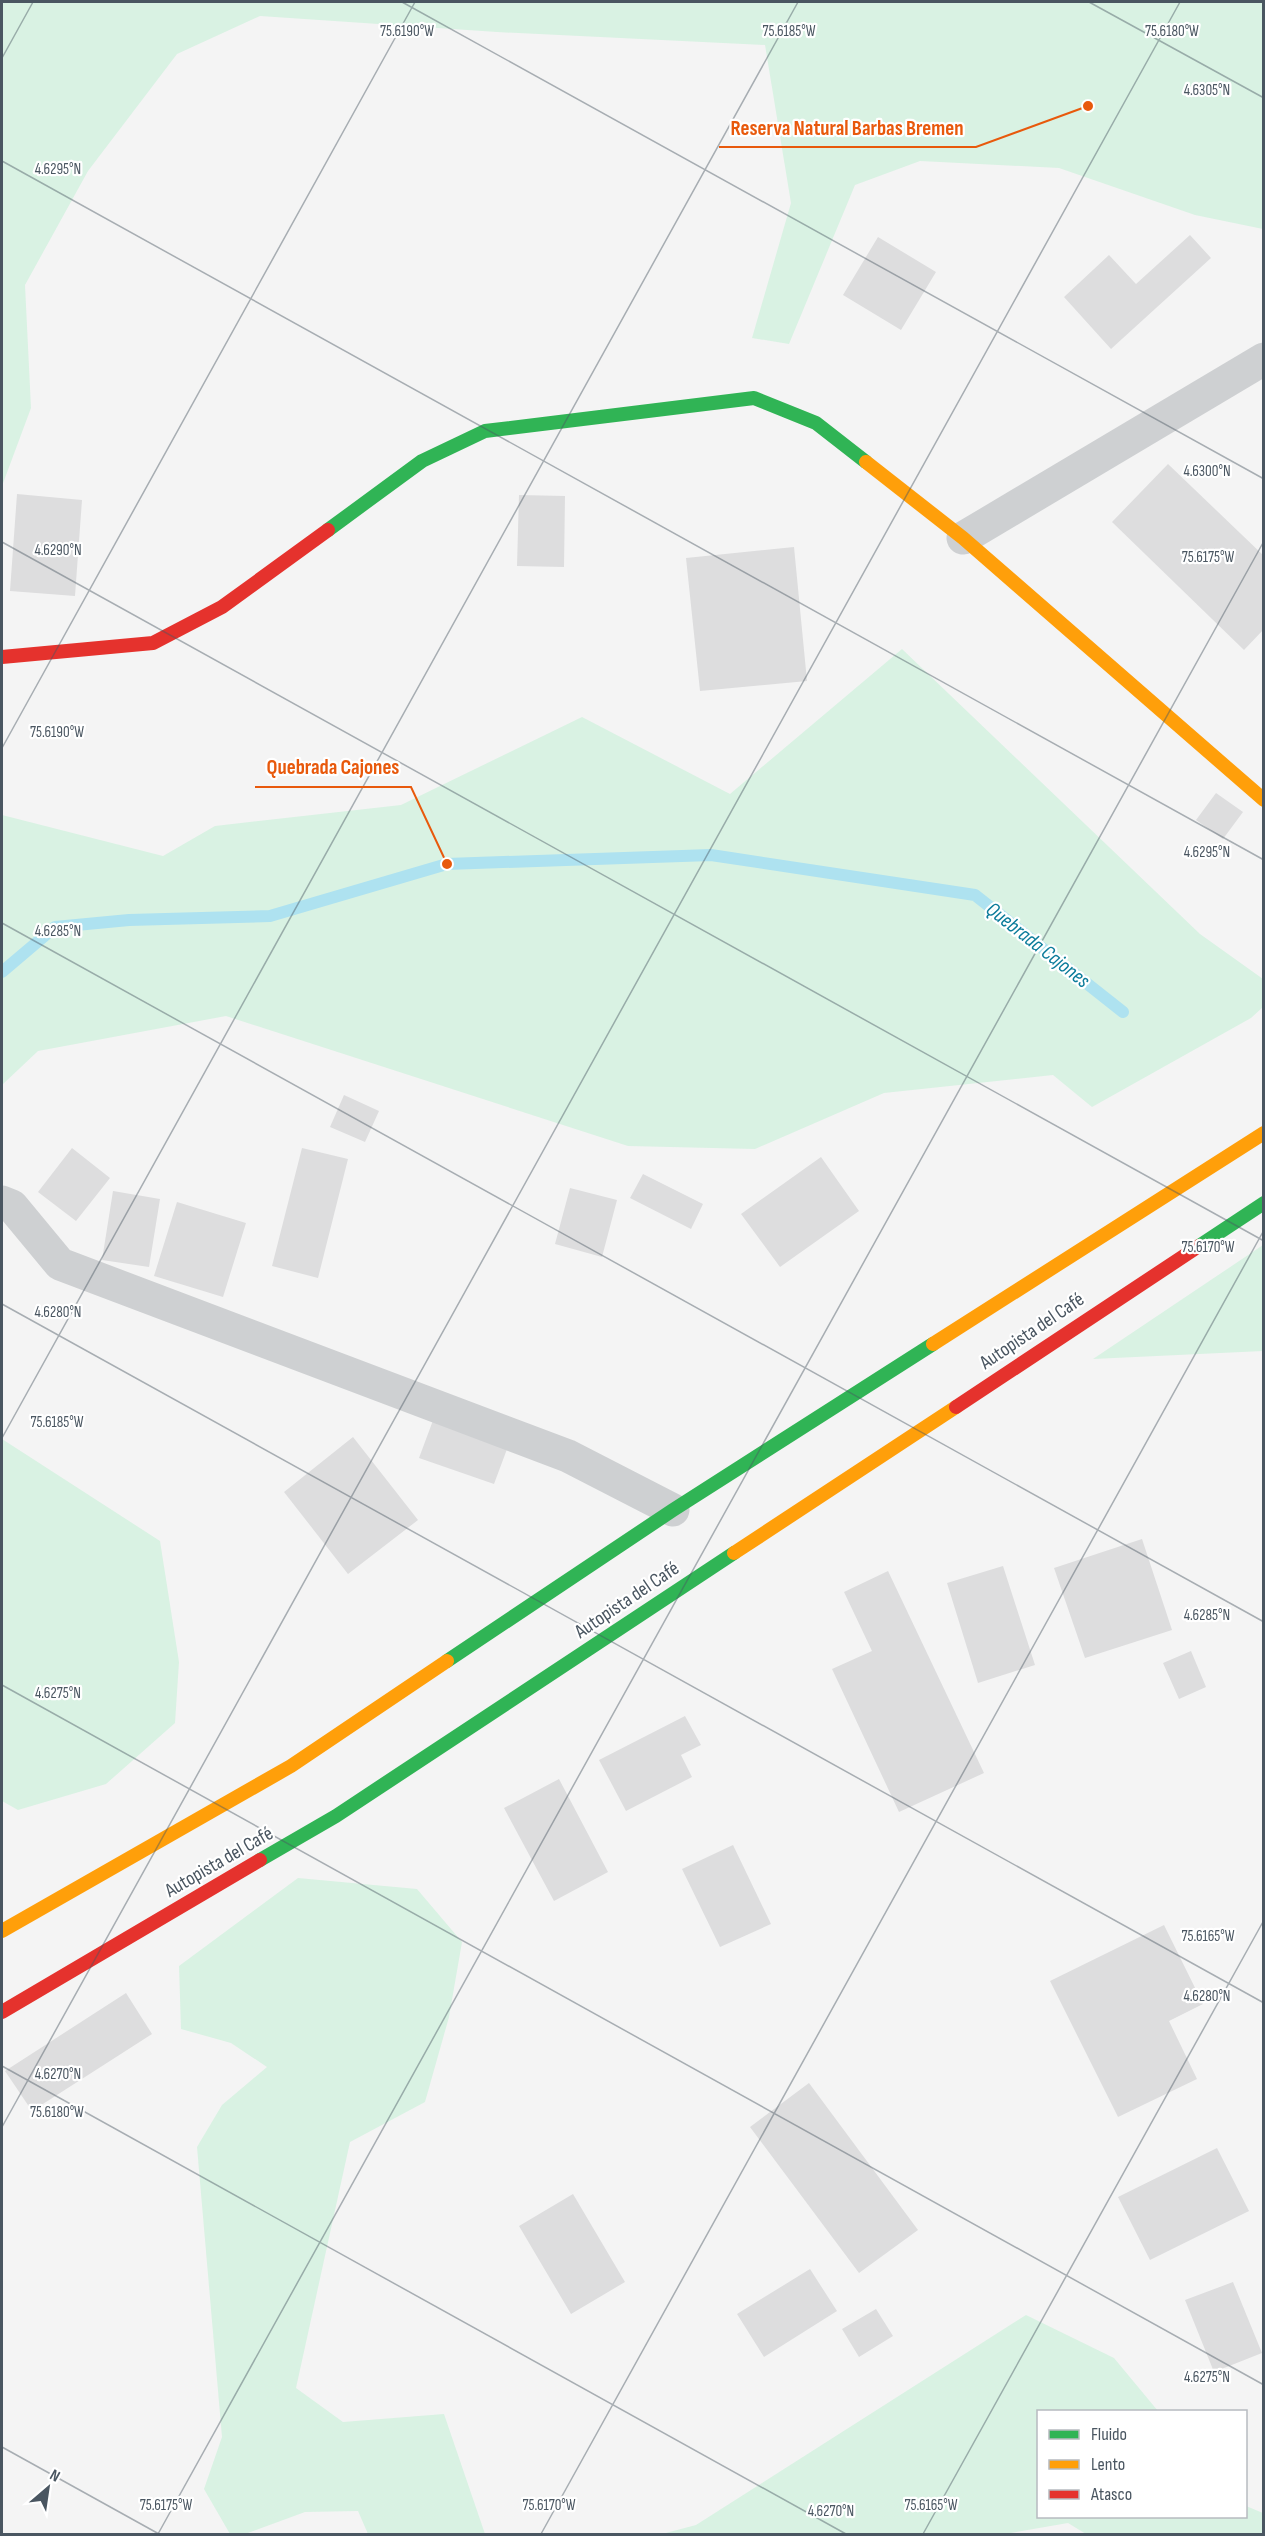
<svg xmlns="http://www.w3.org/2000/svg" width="1265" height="2536" font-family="'Sofia Sans Condensed',sans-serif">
<rect width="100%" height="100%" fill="#f4f4f4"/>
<path fill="#d9f2e3" d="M2,2H1263V229L1195,215L1059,168L920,161L855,185L789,344L752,338L791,203L765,45L497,32L260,16L177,54L88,171L25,285L31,408L2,486Z
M902,649L1200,934L1263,979V1007L1251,1018L1092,1107L1053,1075L884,1093L755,1149L628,1146L226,1016L38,1051L2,1085V815L163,856L215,826L401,805L582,717L730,794Z
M1263,1245V1351L1093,1359Z
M2,1439L160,1541L179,1662L175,1723L106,1784L18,1810L2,1801Z
M298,1878L417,1889L462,1942L449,2017L425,2102L350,2142L296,2388L343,2422L444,2414L485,2534H368L358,2511L305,2512L245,2534H230L204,2489L222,2437L197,2147L222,2105L267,2067L231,2043L181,2029L179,1966Z
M1026,2315L1114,2358L1158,2411L1038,2412V2516H1246V2506L1263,2513V2534H1086L1068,2523L1005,2534H662L696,2525Z"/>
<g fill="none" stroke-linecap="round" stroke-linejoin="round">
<path stroke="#aee2f0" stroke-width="12" d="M2,972L55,927L129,920L270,916L447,864L711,855L975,895L1123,1012"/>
</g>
<path fill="#ddddde" d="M1190,235L1211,258L1111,349L1064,297L1109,255L1136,284Z
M878,237L936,272L901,330L843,295Z
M1168,464L1264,556V629L1244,650L1112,522Z
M17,494L82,500L75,596L10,591Z
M519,495L565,496L564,567L517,566Z
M794,547L807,681L700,691L686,558Z
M1216,793L1243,812L1223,839L1196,820Z
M344,1095L379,1111L365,1142L330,1127Z
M72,1148L110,1178L76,1221L38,1192Z
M302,1148L348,1159L318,1278L272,1266Z
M821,1157L859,1211L780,1267L741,1214Z
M643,1174L703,1204L691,1229L630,1198Z
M570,1188L617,1200L602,1257L555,1244Z
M113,1191L160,1199L149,1267L102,1260Z
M177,1202L246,1223L223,1297L154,1276Z
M435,1415L510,1441L494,1484L419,1458Z
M353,1437L418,1520L348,1574L284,1492Z
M1142,1539L1172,1630L1085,1658L1054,1568Z
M1003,1566L1035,1665L978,1683L947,1583Z
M888,1571L984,1773L899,1812L832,1669L872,1651L844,1592Z
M1191,1651L1206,1687L1179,1699L1163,1663Z
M685,1716L701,1745L681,1755L692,1777L626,1811L599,1760Z
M559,1779L608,1872L554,1901L504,1808Z
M733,1845L771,1924L720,1947L682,1869Z
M1164,1925L1203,2004L1169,2021L1197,2079L1118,2117L1050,1981Z
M126,1993L152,2034L32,2111L5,2071Z
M809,2083L918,2230L859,2273L750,2127Z
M1217,2148L1249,2211L1150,2260L1118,2197Z
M573,2194L625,2282L571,2314L519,2226Z
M810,2269L837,2311L764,2357L737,2314Z
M1233,2282L1262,2353L1214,2372L1185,2300Z
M876,2309L893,2336L859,2357L842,2329Z"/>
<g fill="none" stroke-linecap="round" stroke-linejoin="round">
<path stroke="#ced0d2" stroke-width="33" d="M963,538L1264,359
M2,1202L12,1206L60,1264L568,1456L673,1510"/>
<path stroke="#30b455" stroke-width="14" d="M328,530L422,461L485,431L754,398L816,423L866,462
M1199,1246L1264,1203
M447,1661L673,1510L933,1344
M260,1860L336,1816L734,1553"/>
<path stroke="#ff9f0a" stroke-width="14" d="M866,462L963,538L1264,800
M933,1344L1264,1133
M734,1553L956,1407
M2,1931L291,1766L447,1661"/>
<path stroke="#e5322d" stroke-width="14" d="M2,657L153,643L222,607L328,530
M956,1407L1199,1246
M2,2012L260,1860"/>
</g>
<path fill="none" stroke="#4a5661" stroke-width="1.5" stroke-opacity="0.45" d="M402,2L1264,479M1089,2L1264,98M2,58L33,2M2,161L1264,860M2,542L1264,1241M2,748L415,2M2,923L1264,1622M2,1304L1264,2003M2,1438L798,2M2,1685L1264,2385M2,2066L846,2534M2,2127L1180,2M2,2447L159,2534M158,2534L1264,541M541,2534L1264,1230M923,2534L1264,1920"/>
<g text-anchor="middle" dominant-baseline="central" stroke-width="4.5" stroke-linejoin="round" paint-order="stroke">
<g font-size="20" fill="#4a5661" stroke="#fff">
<text transform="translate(1032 1331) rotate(-34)">Autopista del Café</text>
<text transform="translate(627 1600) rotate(-34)">Autopista del Café</text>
<text transform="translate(219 1862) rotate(-30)">Autopista del Café</text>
</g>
<g font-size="21" font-style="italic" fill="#0c7c9b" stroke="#fff">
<text transform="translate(1038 945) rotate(38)">Quebrada Cajones</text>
</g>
</g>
<g font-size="15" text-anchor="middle" fill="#4a5661" stroke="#fff" stroke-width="4.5" stroke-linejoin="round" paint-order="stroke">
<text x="407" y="36">75.6190°W</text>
<text x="789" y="36">75.6185°W</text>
<text x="1172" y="36">75.6180°W</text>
<text x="1207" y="95">4.6305°N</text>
<text x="58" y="174">4.6295°N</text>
<text x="1207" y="476">4.6300°N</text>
<text x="58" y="555">4.6290°N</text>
<text x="1208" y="562">75.6175°W</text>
<text x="57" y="737">75.6190°W</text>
<text x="1207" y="857">4.6295°N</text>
<text x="58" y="936">4.6285°N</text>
<text x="1208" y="1252">75.6170°W</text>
<text x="58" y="1317">4.6280°N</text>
<text x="57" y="1427">75.6185°W</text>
<text x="1207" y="1620">4.6285°N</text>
<text x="58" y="1698">4.6275°N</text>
<text x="1208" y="1941">75.6165°W</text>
<text x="1207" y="2001">4.6280°N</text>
<text x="58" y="2079">4.6270°N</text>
<text x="57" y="2117">75.6180°W</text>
<text x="1207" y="2382">4.6275°N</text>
<text x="166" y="2510">75.6175°W</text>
<text x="549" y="2510">75.6170°W</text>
<text x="931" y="2510">75.6165°W</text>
<text x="831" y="2516">4.6270°N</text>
</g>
<path fill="none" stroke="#e8590c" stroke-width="2" d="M1088 106L976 147H719M447 864L411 787H255"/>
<g fill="#e8590c" stroke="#fff" stroke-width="2">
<circle cx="1088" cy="106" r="6"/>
<circle cx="447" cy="864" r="6"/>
</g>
<g font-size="21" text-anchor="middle" font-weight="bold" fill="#e8590c" stroke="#fff" stroke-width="4.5" stroke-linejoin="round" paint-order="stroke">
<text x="847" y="135">Reserva Natural Barbas Bremen</text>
<text x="333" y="774">Quebrada Cajones</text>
</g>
<rect width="1265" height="2536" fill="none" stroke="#4a5661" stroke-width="6"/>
<rect x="1037" y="2410" width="210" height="108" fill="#ffffff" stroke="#b7bbc0" stroke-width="1.5"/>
<rect x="1049" y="2430" width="30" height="9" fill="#30b455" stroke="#b7bbc0" stroke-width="1.5"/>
<text x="1091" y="2440" font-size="18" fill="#4a5661">Fluido</text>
<rect x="1049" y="2460" width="30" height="9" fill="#ff9f0a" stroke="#b7bbc0" stroke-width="1.5"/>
<text x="1091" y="2470" font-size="18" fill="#4a5661">Lento</text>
<rect x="1049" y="2490" width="30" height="9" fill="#e5322d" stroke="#b7bbc0" stroke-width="1.5"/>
<text x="1091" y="2500" font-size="18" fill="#4a5661">Atasco</text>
<g transform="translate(48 2488) rotate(29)" stroke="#ffffff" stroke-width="4.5" paint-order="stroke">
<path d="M0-4.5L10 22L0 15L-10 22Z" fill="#4a5661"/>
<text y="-9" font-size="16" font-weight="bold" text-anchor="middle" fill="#4a5661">N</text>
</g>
</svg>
